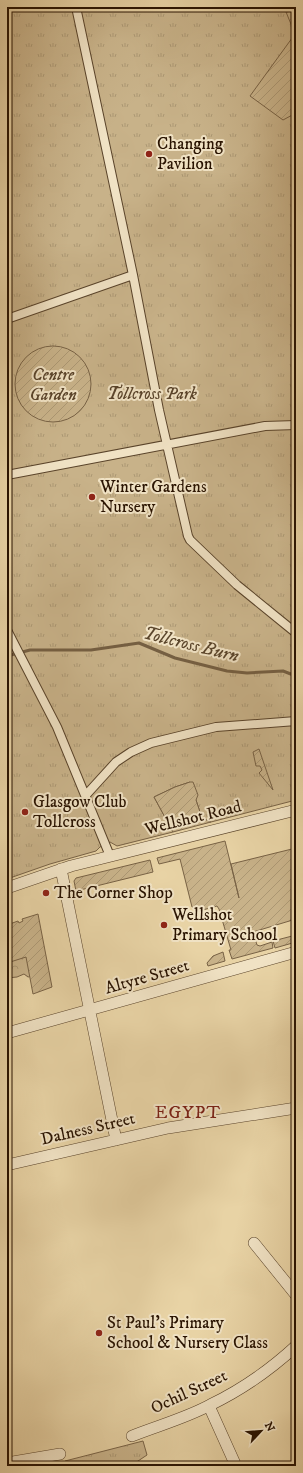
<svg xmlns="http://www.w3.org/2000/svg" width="303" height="1473" font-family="'IM FELL DW Pica',serif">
<defs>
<pattern id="forest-crowns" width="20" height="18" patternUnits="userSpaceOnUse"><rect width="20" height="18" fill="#c8b289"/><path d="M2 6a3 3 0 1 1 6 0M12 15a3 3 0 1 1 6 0" fill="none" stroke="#ac9874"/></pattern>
<pattern id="park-tufts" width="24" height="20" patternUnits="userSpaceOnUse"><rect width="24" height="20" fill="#c8b289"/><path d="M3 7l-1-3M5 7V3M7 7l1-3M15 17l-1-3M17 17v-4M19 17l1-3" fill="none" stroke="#ac9874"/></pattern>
<pattern id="garden-furrows" width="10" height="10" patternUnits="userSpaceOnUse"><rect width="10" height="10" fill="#c8b289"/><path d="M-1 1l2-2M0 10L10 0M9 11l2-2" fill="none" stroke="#ac9874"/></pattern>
</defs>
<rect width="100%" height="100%" fill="#e8d3a5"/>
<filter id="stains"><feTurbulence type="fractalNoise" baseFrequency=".005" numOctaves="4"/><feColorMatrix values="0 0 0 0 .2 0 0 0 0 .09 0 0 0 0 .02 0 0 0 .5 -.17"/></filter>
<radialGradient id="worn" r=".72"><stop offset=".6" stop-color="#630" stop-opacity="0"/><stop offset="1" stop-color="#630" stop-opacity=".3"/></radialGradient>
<path fill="url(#forest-crowns)" stroke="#786245" d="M23,945L33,976L28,977L24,974L17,977L7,978V952Z"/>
<path fill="url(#park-tufts)" stroke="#786245" d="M7,7H296V800L211,822L202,818L190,782L175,787L154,797L173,832L117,846L110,842L100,847L96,851L50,864L7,879Z
M143,1441L147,1455L135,1463L136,1466H65V1461Z"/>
<path fill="url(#garden-furrows)" stroke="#786245" d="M284,7H296V113L283,120L250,96L295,34Z
M15 384a38 38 0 1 1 76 0a38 38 0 1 1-76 0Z
M259,749L273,790L259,773L262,770L260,766H256L253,752Z
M190,782H193L198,795L196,800L202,818L211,822L173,832L154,797L175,787Z
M225,841L239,898L231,864L296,848V919L253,932L257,945L260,946L272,942L273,948L232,959L229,950H231L219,909L217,906L199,911L192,907L180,859L159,864L157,858Z
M150,860L153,872L76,891L74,881L76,878Z
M38,914L52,987L33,994L26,957L7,963V925L18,921L19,923L23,921L22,919Z
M296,935V942L275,948L273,941Z
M223,952L225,961L208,966L207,963L213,956Z"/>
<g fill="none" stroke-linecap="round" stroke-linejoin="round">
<path stroke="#755f42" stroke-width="3" d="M7,656L30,650H91L139,643L175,658L227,671L247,673L283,671L296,676"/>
<g stroke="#59432a" stroke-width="10">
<path id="pedestrian" d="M76,7L133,275L159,410L188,536L190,540L237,585L296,633
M7,319L133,275
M7,475L265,426L296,425
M7,630L57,727L110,856
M86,795L116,762L131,752L151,743L216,727L296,721"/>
</g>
<g stroke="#59432a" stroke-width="12">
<path id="minor" d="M61,869L116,1140
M7,888L71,866L296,810
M7,1033L296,952
M7,1165L168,1128L296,1108
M254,1243L296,1295
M209,1406L236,1466
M132,1436C157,1426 186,1418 210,1405C241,1390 270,1370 296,1346
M7,1463L60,1454"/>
</g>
<use href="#pedestrian" stroke="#f0e2c4" stroke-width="8"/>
<use href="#minor" stroke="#f0e2c4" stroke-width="11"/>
</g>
<g fill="#8f2418" stroke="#f0e2c4" stroke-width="1.5">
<circle cx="149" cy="154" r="4"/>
<circle cx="92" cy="497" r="4"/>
<circle cx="25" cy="812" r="4"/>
<circle cx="46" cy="893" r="4"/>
<circle cx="164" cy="925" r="4"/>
<circle cx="99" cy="1333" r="4"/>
</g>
<g text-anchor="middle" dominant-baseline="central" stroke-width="4" stroke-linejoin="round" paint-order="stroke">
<g font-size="17" fill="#291301" stroke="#f0e2c4" text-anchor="start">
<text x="157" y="144">Changing<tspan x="157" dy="20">Pavilion</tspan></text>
<text x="100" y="487">Winter Gardens<tspan x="100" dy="20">Nursery</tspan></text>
<text x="33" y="802">Glasgow Club<tspan x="33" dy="20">Tollcross</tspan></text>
<text x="54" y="893">The Corner Shop</text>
<text x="172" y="915">Wellshot<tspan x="172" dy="20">Primary School</tspan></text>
<text x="107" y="1323">St Paul's Primary<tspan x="107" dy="20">School &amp; Nursery Class</tspan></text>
</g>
<g font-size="17" font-style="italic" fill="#59432a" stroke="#f0e2c4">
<text x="53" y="375">Centre<tspan x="53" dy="20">Garden</tspan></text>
<text x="152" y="394">Tollcross Park</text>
</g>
<g font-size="17" fill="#291301" stroke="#f0e2c4">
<text transform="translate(193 818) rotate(-14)">Wellshot Road</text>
<text transform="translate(147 977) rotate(-16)">Altyre Street</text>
<text transform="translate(88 1129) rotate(-13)">Dalness Street</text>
<text transform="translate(189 1392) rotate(-25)">Ochil Street</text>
</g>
<g font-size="18" font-style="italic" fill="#5b462c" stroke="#f0e2c4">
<text transform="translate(191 645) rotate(14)">Tollcross Burn</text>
</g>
<g font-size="18" letter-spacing="1" fill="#7a1f14" stroke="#f0e2c4">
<text x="188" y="1113">EGYPT</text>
</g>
</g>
<rect width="303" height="1473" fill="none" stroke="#e8d3a5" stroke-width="24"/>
<rect x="8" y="8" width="287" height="1457" fill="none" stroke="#291301" stroke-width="2"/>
<rect x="12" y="12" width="279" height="1449" fill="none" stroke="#291301"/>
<g transform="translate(261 1431) rotate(64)" stroke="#f0e2c4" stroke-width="3" paint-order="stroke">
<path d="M0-3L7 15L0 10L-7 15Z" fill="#291301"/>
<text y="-6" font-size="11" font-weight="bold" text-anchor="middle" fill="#291301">N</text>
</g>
<rect width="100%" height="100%" filter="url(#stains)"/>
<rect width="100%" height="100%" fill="url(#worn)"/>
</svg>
